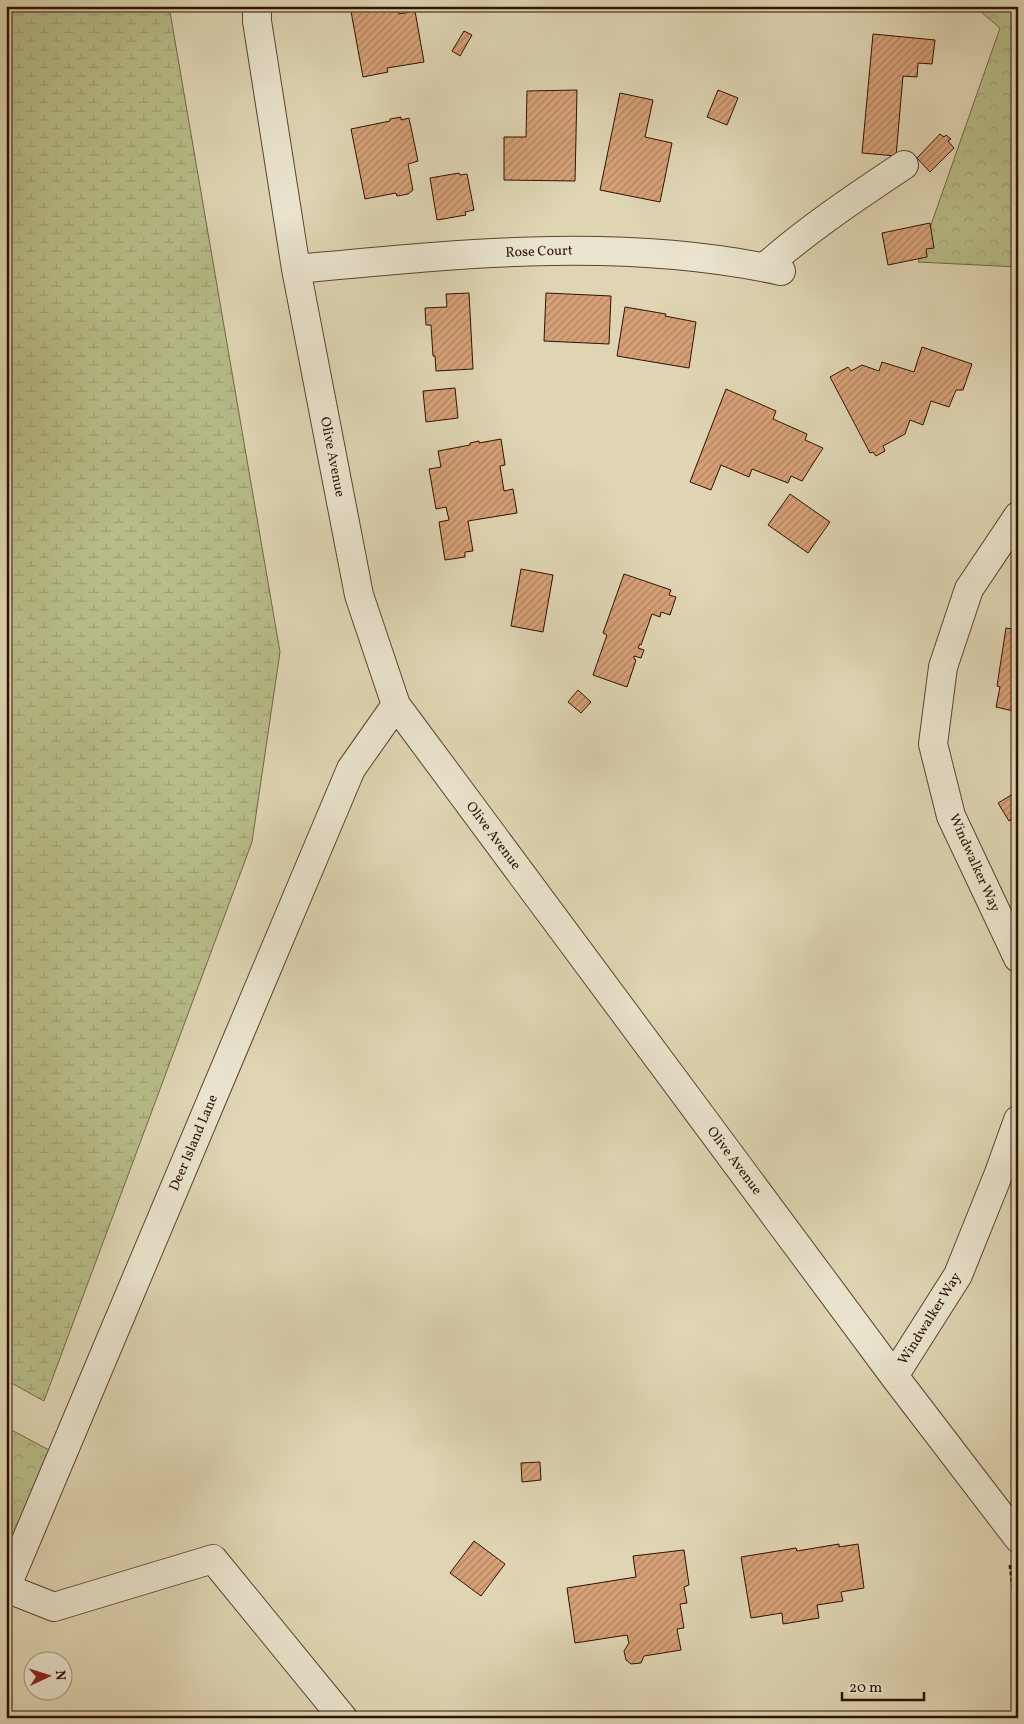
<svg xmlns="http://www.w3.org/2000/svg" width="1024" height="1724" font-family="Vollkorn,serif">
<defs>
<pattern id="forest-crowns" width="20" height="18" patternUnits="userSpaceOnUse" patternTransform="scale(1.25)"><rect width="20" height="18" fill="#b7bc89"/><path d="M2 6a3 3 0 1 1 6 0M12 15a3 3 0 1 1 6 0" fill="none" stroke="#9ea174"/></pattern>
<pattern id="wetland-marsh" width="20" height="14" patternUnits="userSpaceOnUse" patternTransform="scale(1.25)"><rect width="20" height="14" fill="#b7bc89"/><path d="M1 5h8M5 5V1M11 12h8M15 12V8" fill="none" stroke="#9ea174"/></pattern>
<pattern id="building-hatch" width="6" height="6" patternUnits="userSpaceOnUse" patternTransform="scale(1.25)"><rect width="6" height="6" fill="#d7a178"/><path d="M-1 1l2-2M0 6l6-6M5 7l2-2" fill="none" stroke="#af8260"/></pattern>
</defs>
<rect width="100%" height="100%" fill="#dfd5b3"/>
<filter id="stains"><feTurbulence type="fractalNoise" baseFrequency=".004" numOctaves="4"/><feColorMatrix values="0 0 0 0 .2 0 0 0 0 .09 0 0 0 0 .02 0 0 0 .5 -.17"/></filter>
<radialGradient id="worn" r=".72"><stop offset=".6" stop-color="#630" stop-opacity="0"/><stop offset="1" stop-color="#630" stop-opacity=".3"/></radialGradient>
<path fill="url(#forest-crowns)" stroke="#726844" d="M974,6H1018V267L918,262L1000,28Z
M6,1427L62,1457L6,1588Z"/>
<path fill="url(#wetland-marsh)" stroke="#726844" d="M6,6H169L280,652L252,842L44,1401L6,1380Z"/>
<path fill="url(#building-hatch)" stroke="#2d1300" d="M350,6H398L399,14L415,11L424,62L387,68L388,72L363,77Z
M464,31L472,35L460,56L452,51Z
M873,34L935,40L932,64L918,63L917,77L903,76L896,156L862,153Z
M577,90L575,181L504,180V137H526L527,91Z
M718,90L738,98L727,125L707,117Z
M620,93L653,100L645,137L672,143L660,202L600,190Z
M401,117V120L409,118L418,161L408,164L413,190L408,194L397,196L396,193L365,199L351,129L390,121V119Z
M940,134L944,137L946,135L951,139L948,141L954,148L930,172L917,158Z
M459,173L460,175L467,174L474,210L465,212L466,215L437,220L430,178Z
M930,223L934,248L926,249L927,257L888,265L882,233Z
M469,293L473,369L436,371L435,356H433L431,325H426L425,308L447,307L446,294Z
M546,293L611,296L609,344L544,341Z
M625,307L666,314L665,316L696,322L689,368L617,356Z
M922,347L972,364L963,390H956L949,407L931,401L923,425L910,420L905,434L883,446L885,451L876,456L873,452L870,453L830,377L848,367L851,371L862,365L879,371L882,362L914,372Z
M455,388L458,418L426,422L423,391Z
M726,389L776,411L773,419L807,434L805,440L823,448L802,481L791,476L788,483L752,469L749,477L721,465L711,490L690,482Z
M501,439L505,465L500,466L504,491L513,489L517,513L468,521L473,551L465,552V557L445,560L439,522L449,520L446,507L436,509L429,469L441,467L438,451L470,445V443L479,441V443Z
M790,494L830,522L808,553L768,525Z
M521,569L553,575L543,632L511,626Z
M624,574L671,590L669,595L676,597L670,615L661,612L660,617L652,614L641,645L640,644L638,648L644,650L641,658L634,656V659L636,660L627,687L593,675L607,635L603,633Z
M1006,628L1018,630V712L996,707L1000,687L997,686Z
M578,690L591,702L581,713L568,702Z
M1018,791V825L1014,818L1009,821L998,803Z
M540,1462L541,1480L522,1482L521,1463Z
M474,1541L505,1564L481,1596L450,1573Z
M839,1544V1547L858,1544L864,1588L841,1592L843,1601L817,1605L819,1618L783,1624L782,1613L751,1618L741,1557L796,1548L797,1551Z
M684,1550L689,1585L684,1587L687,1603L680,1604L684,1628L677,1629L681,1650L644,1656L641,1663L631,1664L626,1660L624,1651L629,1643L627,1635L575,1643L567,1588L636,1577L633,1556Z"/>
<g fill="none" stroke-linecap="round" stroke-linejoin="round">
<g stroke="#5a442d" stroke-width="30">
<path id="minor" d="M257,6V21L296,269L359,595L396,705L894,1376L1018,1538
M765,267C808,229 856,197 904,165
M296,269C457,254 621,236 781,271
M1018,516L969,589L943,667L933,744L951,816L1018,958
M894,1376L958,1275L999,1173L1018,1120
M6,1588L351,769L396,705
M6,1588L54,1607L213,1559L343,1718"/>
</g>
<path stroke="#2d1300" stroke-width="3" stroke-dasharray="4 2.5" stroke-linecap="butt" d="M1010,1565L1014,1596L1018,1600"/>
<use href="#minor" stroke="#eae4ce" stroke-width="28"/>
</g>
<g text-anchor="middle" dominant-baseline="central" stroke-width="5" stroke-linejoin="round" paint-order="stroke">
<g font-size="14" fill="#2d1300" stroke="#eae4ce">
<text transform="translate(539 252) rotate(-2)">Rose Court</text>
<text transform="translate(332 457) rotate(79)">Olive Avenue</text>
<text transform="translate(493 836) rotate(53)">Olive Avenue</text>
<text transform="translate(974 863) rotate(66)">Windwalker Way</text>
<text transform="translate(194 1143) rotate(-67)">Deer Island Lane</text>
<text transform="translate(734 1161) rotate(53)">Olive Avenue</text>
<text transform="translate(930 1319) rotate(-58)">Windwalker Way</text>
</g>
</g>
<rect width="1024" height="1724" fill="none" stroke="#dfd5b3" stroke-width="25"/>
<rect x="8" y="8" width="1009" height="1709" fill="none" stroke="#2d1300" stroke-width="2.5"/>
<rect x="12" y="12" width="999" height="1699" fill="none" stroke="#2d1300"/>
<g transform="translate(48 1676) rotate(86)"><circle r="24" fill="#eae4ce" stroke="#9e907c"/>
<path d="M0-4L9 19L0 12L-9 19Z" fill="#8f2418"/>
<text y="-8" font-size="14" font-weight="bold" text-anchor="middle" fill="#2d1300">N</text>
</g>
<path d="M842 1692v8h82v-8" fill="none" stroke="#2d1300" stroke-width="2.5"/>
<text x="849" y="1692" font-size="15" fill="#2d1300" stroke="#eae4ce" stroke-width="4" paint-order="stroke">20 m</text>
<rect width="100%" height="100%" filter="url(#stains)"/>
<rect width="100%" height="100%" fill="url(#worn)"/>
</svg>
